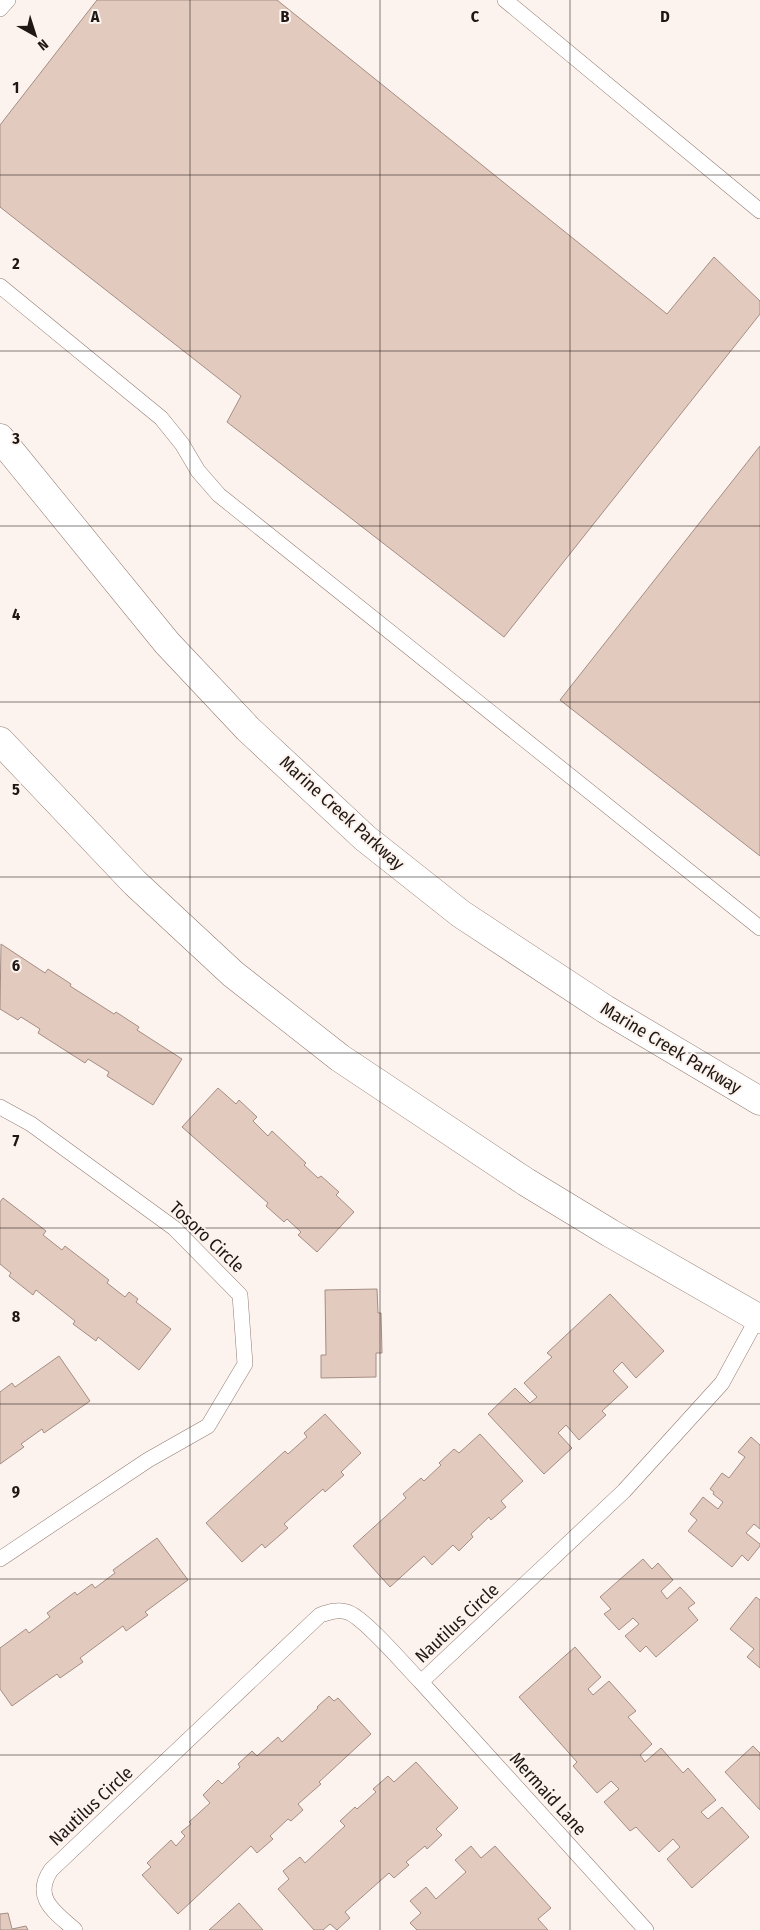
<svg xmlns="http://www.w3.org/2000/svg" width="760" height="1930" font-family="'Fira Sans Condensed',sans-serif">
<rect width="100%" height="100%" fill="#fdf3ee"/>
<path fill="#e2cabf" stroke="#a48e84" d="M97,0H277L667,314L714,257L760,301V314L504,637L227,422L241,396L0,207V125Z
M760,446V856L560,700Z
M1,944L45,973L48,969L71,984L70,986L114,1014L116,1012L139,1027L137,1030L182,1059L153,1105L107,1076L109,1072L88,1059L85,1063L38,1033L40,1029L21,1017L18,1020L0,1009Z
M218,1088L236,1104L239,1100L257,1117L253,1121L268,1136L272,1131L306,1163L304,1165L318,1178L321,1176L339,1192L336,1195L354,1212L317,1252L298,1235L301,1232L287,1219L284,1222L266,1206L268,1203L182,1127Z
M3,1198L46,1231L43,1235L62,1250L65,1246L109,1280L107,1283L125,1297L129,1292L138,1299L136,1302L171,1329L139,1370L98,1337L96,1341L73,1324L75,1321L36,1290L33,1295L9,1276L11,1273L0,1264V1202Z
M377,1289L378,1313H381L382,1353H376V1377L321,1378V1355H326L325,1290Z
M610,1294L664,1351L636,1378L622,1362L613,1371L628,1387L602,1411L606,1415L579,1440L566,1425L558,1433L572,1448L544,1474L488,1414L515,1388L530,1403L537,1397L524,1383L552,1357L547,1353Z
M59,1356L90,1401L44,1433L42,1429L21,1444L24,1447L0,1464V1392L12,1383L15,1387Z
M325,1414L361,1453L341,1472L344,1475L325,1492L323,1489L284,1524L288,1528L265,1548L262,1544L242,1562L206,1523L285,1451L288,1454L307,1437L304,1433Z
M480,1434L523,1481L501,1501L506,1507L491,1520L489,1517L471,1534L473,1537L459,1551L453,1545L432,1565L424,1556L390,1587L353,1546L406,1498L403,1494L421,1478L424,1481L441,1465L439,1463L454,1449L459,1453Z
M751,1437L760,1445V1529L754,1524L746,1533L760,1544V1546L748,1561L742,1555L732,1567L688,1531L697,1520L690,1514L703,1497L718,1509L723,1502L713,1494L714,1492L710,1489L722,1473L729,1478L745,1457L738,1452Z
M157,1538L188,1580L145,1612L148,1615L126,1631L123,1626L80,1658L83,1662L60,1678L57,1674L12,1706L0,1689V1648L26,1629L29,1633L50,1617L47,1613L75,1592L77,1595L92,1584L95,1588L115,1573L113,1570Z
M643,1559L652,1569L658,1563L673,1580L661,1591L667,1599L680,1587L695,1603L688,1608L698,1620L656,1657L646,1646L640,1652L625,1636L639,1624L633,1618L619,1630L604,1614L611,1609L600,1597Z
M756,1597L760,1600V1668L747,1657L754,1649L730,1629Z
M575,1647L601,1677L588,1689L593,1695L609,1681L636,1711L628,1717L652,1744L640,1755L645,1762L661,1748L683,1773L688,1768L716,1800L701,1812L708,1819L722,1807L749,1837L692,1888L667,1859L680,1847L673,1839L659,1852L636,1827L630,1831L604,1802L619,1789L611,1781L597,1793L573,1766L577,1762L519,1697Z
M329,1696L334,1701L338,1698L371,1734L319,1782L321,1784L298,1804L303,1810L291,1821L288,1819L270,1836L273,1839L257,1853L251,1846L178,1914L142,1875L151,1867L147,1863L171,1840L176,1846L185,1836L181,1832L191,1824L189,1822L210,1803L203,1795L218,1780L222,1784L240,1767L238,1764L252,1751L257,1756L278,1737L282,1742L318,1708L317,1707Z
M753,1746L760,1753V1810L725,1772Z
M416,1762L458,1808L436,1829L442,1835L427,1849L425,1846L406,1862L409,1865L394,1878L389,1873L345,1912L350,1918L337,1930L330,1924L323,1930H314L278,1889L289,1879L283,1871L300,1857L305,1863L345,1826L340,1821L355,1807L357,1809L376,1792L373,1789L388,1776L394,1782Z
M471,1846L481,1858L495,1846L551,1908L538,1919L548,1930H417L410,1923L421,1913L410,1901L426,1887L436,1899L466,1872L455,1860Z
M239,1903L263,1930H209Z
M8,1913L12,1929L26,1926L28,1930H0V1914Z"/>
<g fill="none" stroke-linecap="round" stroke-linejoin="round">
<g stroke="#927c72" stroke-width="16">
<path id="lane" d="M505,0L760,211
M0,9L8,0
M0,286L161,418L182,444L198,471L219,495L760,928
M0,1107L31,1124L174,1228L240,1295L245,1364L208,1426L148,1460L0,1559
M421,1682L646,1930
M75,1930C55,1912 32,1898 51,1870L320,1615C329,1612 338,1609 347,1612C363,1616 407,1668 421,1682L624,1491L722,1383L758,1317"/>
</g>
<g stroke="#927c72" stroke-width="29">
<path id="secondary" d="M0,438L167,643L248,729L365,838L461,914L605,1009L760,1101
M0,741L135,883L233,974L340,1058L526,1182L610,1233L760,1319"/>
</g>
<use href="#lane" stroke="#fff" stroke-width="15"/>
<use href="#secondary" stroke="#fff" stroke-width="28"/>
</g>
<path fill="none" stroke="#1f1713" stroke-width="1" stroke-opacity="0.55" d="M190,0V1930M380,0V1930M570,0V1930M0,175H760M0,351H760M0,526H760M0,702H760M0,877H760M0,1053H760M0,1228H760M0,1404H760M0,1579H760M0,1755H760"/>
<g text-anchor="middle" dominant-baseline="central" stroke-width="4" stroke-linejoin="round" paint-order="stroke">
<g font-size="18" fill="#1f1713" stroke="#fdf3ee">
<text transform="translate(342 813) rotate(42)">Marine Creek Parkway</text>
<text transform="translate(671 1048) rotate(31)">Marine Creek Parkway</text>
<text transform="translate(207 1237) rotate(43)">Tosoro Circle</text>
<text transform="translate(457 1623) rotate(-43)">Nautilus Circle</text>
<text transform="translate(548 1794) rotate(48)">Mermaid Lane</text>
<text transform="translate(91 1806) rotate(-43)">Nautilus Circle</text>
</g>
</g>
<g font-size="16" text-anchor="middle" font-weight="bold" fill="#1f1713" stroke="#fdf3ee" stroke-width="4" stroke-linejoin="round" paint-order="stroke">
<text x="95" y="22">A</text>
<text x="285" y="22">B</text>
<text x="475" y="22">C</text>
<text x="665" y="22">D</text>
<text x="16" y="93">1</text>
<text x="16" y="269">2</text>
<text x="16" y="444">3</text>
<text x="16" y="620">4</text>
<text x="16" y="795">5</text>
<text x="16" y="971">6</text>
<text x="16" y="1146">7</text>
<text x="16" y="1322">8</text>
<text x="16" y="1497">9</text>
</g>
<g transform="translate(35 35) rotate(141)" stroke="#fdf3ee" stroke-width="4" paint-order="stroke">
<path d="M0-4L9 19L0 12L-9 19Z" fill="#1f1713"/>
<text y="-8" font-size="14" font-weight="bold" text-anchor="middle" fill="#1f1713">N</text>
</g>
</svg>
